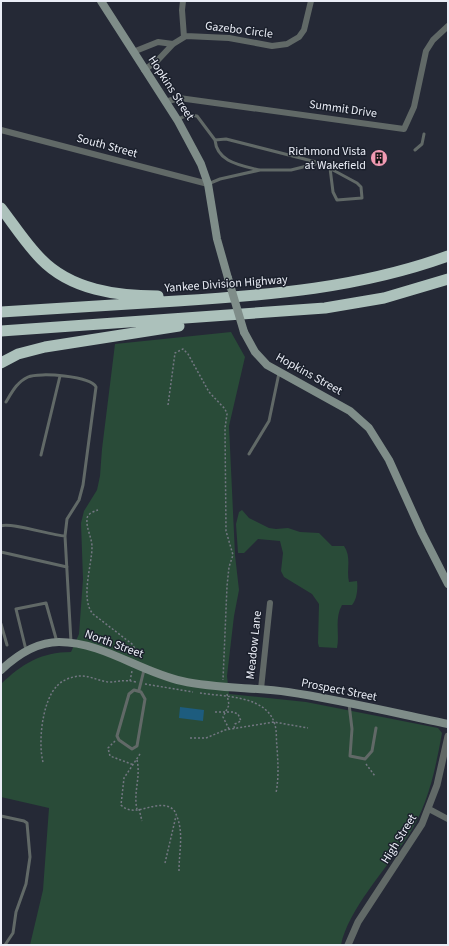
<svg xmlns="http://www.w3.org/2000/svg" width="449" height="946" font-family="'Source Sans 3',sans-serif">
<rect width="100%" height="100%" fill="#252936"/>
<path fill="#294b38" d="M231,332L245,357L229,426L235,555L239,590L234,616L227,676L229,694L306,702L438,728L442,733C435,771 428,807 406,839C386,869 348,910 341,945H30L43,890L49,808L1,797V684C22,664 41,652 71,652L79,634L83,579L81,523L84,511L97,490L100,476L102,449L115,344Z
M242,510L249,518L269,528L276,529L288,528L300,532L319,533L332,546H344C352,558 346,569 349,582L357,581C358,588 357,600 352,605H342C334,619 340,634 337,648L319,647L318,643L319,604L312,594L284,577L281,571L283,553L280,541L258,539L244,553H238L236,524L239,512Z"/>
<path fill="#1d5c7e" d="M180,707L204,710L203,721L179,718Z"/>
<g fill="none" stroke-linecap="round" stroke-linejoin="round">
<path stroke="#737782" stroke-width="1.5" stroke-dasharray="2 2" stroke-linecap="butt" d="M168,405L175,353L183,349L188,354L209,392L225,409L227,414L225,428L226,531L233,555L229,567L227,586L223,680
M98,510C94,511 87,514 87,519C86,528 92,538 92,547C92,565 80,599 93,614L132,644L134,647L135,655
M130,681L132,671
M145,684L193,692
M200,693C225,697 267,695 275,725C277,732 276,740 277,747C278,763 279,777 276,793
M227,694L229,705L223,717L229,729
M215,712H233L238,714L241,721L235,724L234,728
M190,738H206L225,730L274,722L308,728
M115,741L108,748L110,756L134,765
M140,754L124,778L121,805C136,820 158,796 174,810C185,830 179,849 179,871
M137,760C141,777 133,793 137,809
M43,762C38,743 42,701 57,686C62,680 71,677 79,676C89,675 98,681 109,682C119,682 124,679 136,682
M366,764L375,776
M139,809L142,821
M165,863L176,816"/>
<path stroke="#616967" stroke-width="3" d="M178,119L188,115L197,116L215,140L226,139L320,163L357,183L361,187L362,198L337,200L333,192L330,168
M215,140C217,162 240,165 259,170
M415,150L422,144L424,134
M208,184L220,179L260,170H291L319,163
M249,454L269,421L279,373
M41,455L60,376
M1,526C10,522 50,535 65,536L67,519L79,500L83,485L96,387C91,376 39,372 28,377C17,382 12,392 6,402
M65,536L71,642
M1,552L67,567
M1,624L7,645
M26,650L16,609L46,603L57,642
M134,690L141,692L145,699L137,746L132,749L119,740L117,736L129,694Z
M139,690L144,670
M349,704L352,729L350,756L365,759L372,751L376,728
M1,816L24,821L27,823L30,857L26,884L16,912L13,933L5,945"/>
<path stroke="#616967" stroke-width="6" d="M183,1L182,10L184,37
M133,52L158,42L173,44
M144,70L157,61L173,44L186,36L229,38L272,46L287,44L299,37L304,30L311,1
M165,102L179,98L404,129L414,107L426,51L433,40L448,26
M1,130L208,184
M261,689L270,603
M429,809L448,819"/>
<path stroke="#616967" stroke-width="7" d="M348,945L358,922L422,824L437,785L448,736"/>
<path stroke="#7f8d89" stroke-width="8" d="M101,1L178,121L201,164L208,184L217,239L228,278
M244,332L255,352L267,365L350,411L369,428L389,460L422,533L448,584
M1,670C17,655 37,642 59,642C103,642 140,672 182,681C217,689 253,687 288,692C341,700 395,713 448,724"/>
<path stroke="#acc1bb" stroke-width="11" d="M1,208C14,225 26,244 41,259C71,290 117,296 158,296
M1,312C60,308 118,305 177,301C271,295 359,288 448,256
M1,331L325,308L384,298L448,279
M1,363L18,354L45,347L179,326"/>
<path stroke="#7f8d89" stroke-width="8" d="M228,278L244,332"/>
</g>
<defs>
<g id="building-disc" transform="scale(0.9)"><circle r="9.5" fill="#f19ab3" stroke="#1b202c"/><path d="M-4-6H4V6H1V3H-1V6H-4ZM-2.5-4.3h1.7v1.8h-1.7ZM.8-4.3h1.7v1.8H.8ZM-2.5-1h1.7V.8h-1.7ZM.8-1h1.7V.8H.8Z" fill="#111"/></g>
</defs>
<g fill-rule="evenodd">
<use href="#building-disc" x="379" y="158"/>
</g>
<g text-anchor="middle" dominant-baseline="central" stroke-width="3" stroke-linejoin="round" paint-order="stroke">
<g font-size="12" fill="#eaedf6" stroke="#1b202c">
<text transform="translate(239 30) rotate(7)">Gazebo Circle</text>
<text transform="translate(171 88) rotate(57)">Hopkins Street</text>
<text transform="translate(343 109) rotate(8)">Summit Drive</text>
<text transform="translate(107 146) rotate(15)">South Street</text>
<text transform="translate(226 284) rotate(-4)">Yankee Division Highway</text>
<text transform="translate(309 374) rotate(29)">Hopkins Street</text>
<text transform="translate(114 644) rotate(20)">North Street</text>
<text transform="translate(254 645) rotate(-84)">Meadow Lane</text>
<text transform="translate(339 690) rotate(11)">Prospect Street</text>
<text transform="translate(399 839) rotate(-58)">High Street</text>
</g>
<g font-size="12" fill="#eaedf6" stroke="#1b202c" text-anchor="end">
<text x="366" y="151">Richmond Vista<tspan x="366" dy="14">at Wakefield</tspan></text>
</g>
</g>
<rect width="449" height="946" fill="none" stroke="#eaedf6" stroke-width="4"/>
</svg>
